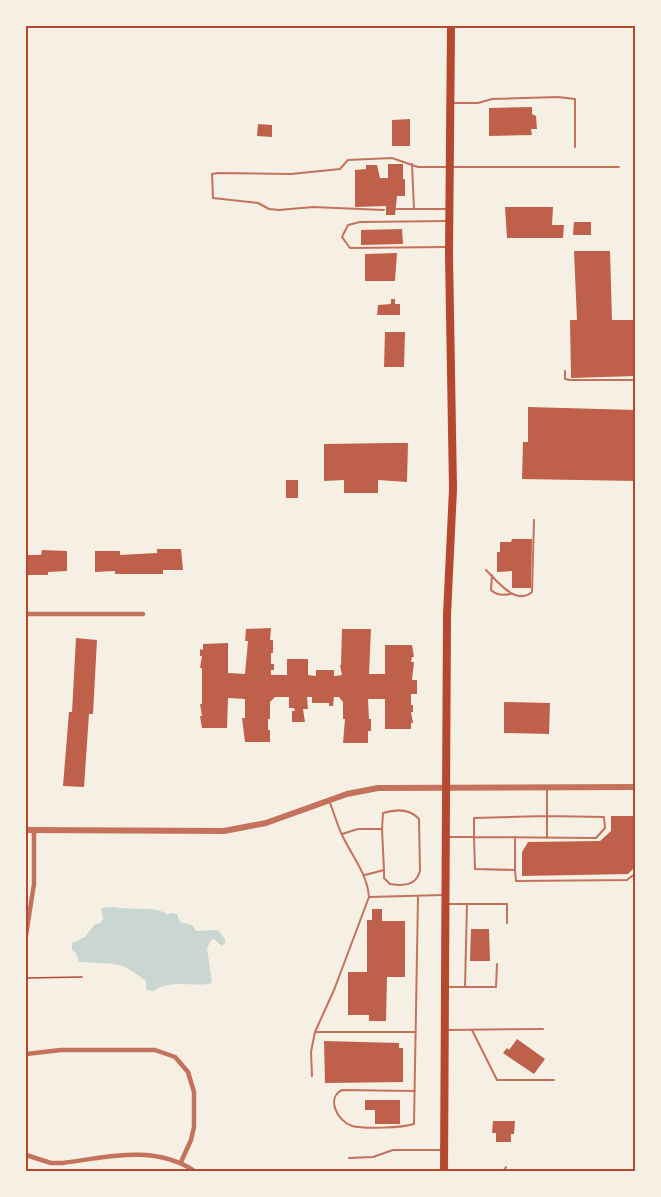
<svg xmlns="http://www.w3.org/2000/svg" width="661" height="1197" font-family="'Titillium Web',sans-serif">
<rect width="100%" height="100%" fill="#f6efe4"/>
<path fill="#c9d6d2" d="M114,907C130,911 157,905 168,915L170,913L177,914L180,922L192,925L196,931L218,930L225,939V943L222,946L214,939H212L207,948L212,983C194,988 170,978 154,991L146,990V981C140,976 133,972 127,968C118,962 90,963 79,962L76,953L72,950V943L85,937L95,924L101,923L103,918L101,908Z"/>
<path fill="#bf614a" d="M532,107V114L536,116L537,129H531L532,135L489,136V108Z
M410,119V146H392V120Z
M258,124L272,125V137L257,136Z
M388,164H403V179H405V196H397L395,215H386V206L355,207V170L366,169V165H377L380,178H388Z
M505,207H553L552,225H564L563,238H507Z
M574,222H591V235H573Z
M402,229L403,244L361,245V230Z
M574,251H610L612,320H636V376L571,378L570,320H577Z
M397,253L395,281H365V254Z
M391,299H395V304H400V315H377L378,305L391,304Z
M385,332H405L404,367H384Z
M528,407L636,410V481L522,479L523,442H528Z
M392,443H408L407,482L378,480V493H344V480L324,481V444Z
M286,480H298V498H286Z
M512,539H532L531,588H512V571L497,572V552H500V542H511Z
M157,549H181L183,570H163V574H115V571L95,572V551H120V555L157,553Z
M42,550L67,551V571L48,572V575H26V555H41Z
M271,628L270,640H273V653H271V664H274V670H271V675H287V659H308V675L316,676V670H334V676L342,675L340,665H341L342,629H371L369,674H385V645H412L414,657H412L411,662H414L412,680H417V694H411V705H413V712H411L413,723H411V729H385V699H368L369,719H371V731H368V743H343L345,719H343V702L339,697H334L333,706H329V703H312V697H307L308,709H303L305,722H292V711H295L294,708H289V697H275L270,702V719H268V730H270V742H245L242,718H245V699L228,698L227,728H202L200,716H202L200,704H202V668H200L202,656H200V649L203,650V644L228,643V673L245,674L248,641H245L246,629Z
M76,638L97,640L93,714H89L84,787L63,786L69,712H72Z
M504,702L550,703L549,734L504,733Z
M611,816H636V866L628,874L522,876V852L528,842L600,841L611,831Z
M372,909H382V921H405V977H387L386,1021H369V1015H348V972H367V920H372Z
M471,929H489L490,961H470Z
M517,1039L545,1059L534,1074L503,1053L507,1048L509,1050Z
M324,1041L399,1043V1048H403V1082L325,1083Z
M365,1100H400V1124H375V1110H365Z
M493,1121H515L514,1134H511V1142H496V1133H492Z"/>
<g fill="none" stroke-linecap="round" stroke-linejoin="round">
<path stroke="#b5482f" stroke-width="1.5" d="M26,978L82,977"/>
<path stroke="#c5725c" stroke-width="2" d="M453,103H478L492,99L558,97L575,99V147
M412,164L414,209
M396,209H448
M384,210L313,207L279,210L269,209L258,203L213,198L212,174L218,173L291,174L340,169L348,160L392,158L418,167H619
M446,247L350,248L342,237L348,225L360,222L447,221
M565,371V379L570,380H636
M486,570C497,581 516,606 532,592L534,520
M492,575L491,590C497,596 503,595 511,594
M330,803C334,813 337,824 342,835C352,856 367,873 369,897L443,895
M382,829L383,813C396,809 410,809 419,819L420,871C416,886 403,886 390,884L384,878V870
M342,834L358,829H382L384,870L365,875
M447,837H474V818L547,816V788
M515,837V870
M547,838V816L604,817L605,828L596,838L474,837L475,869L515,870L516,881L627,880L636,873
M448,904H507V923
M448,987H496L497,964
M465,987L467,904
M448,1030L543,1029
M472,1030L497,1080H554
M315,1032H416
M312,1076L311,1052L315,1032L334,990L369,897
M415,1091L342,1090C326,1098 337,1121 352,1126C363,1129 402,1128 414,1124L418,896
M349,1158L373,1157L393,1150H441
M503,1172L506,1167"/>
<path stroke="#c5725c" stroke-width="4.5" d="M26,614H143
M26,935L34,884V830
M26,1054L61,1050H155L175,1057L188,1072L194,1092V1127L191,1140L181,1162
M26,1155L51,1163H63C108,1157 155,1144 196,1172"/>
<path stroke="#c5725c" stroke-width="6" d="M26,830L224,831L266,823L347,794L378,788L636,787"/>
<path stroke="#b5482f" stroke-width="8" d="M444,1172L447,615L453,489L449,255L451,26"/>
</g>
<rect width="661" height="1197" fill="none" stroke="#f6efe4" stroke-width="54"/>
<rect x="27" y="27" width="607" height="1143" fill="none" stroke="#b5482f" stroke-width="2"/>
</svg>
